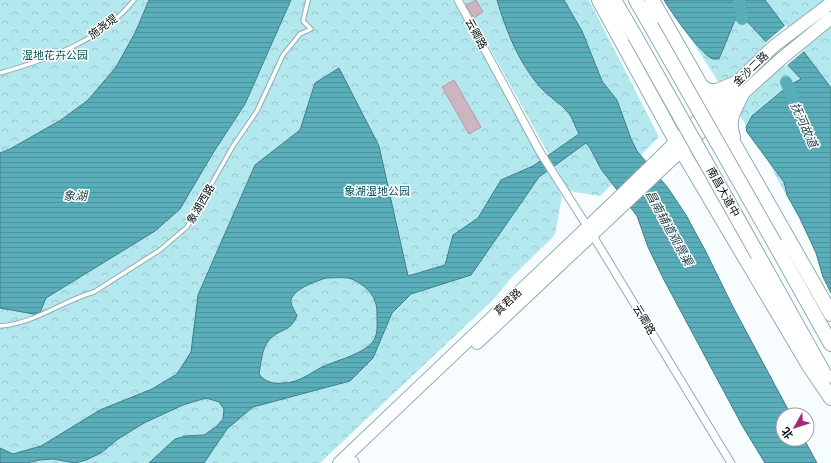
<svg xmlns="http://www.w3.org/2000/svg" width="831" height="463" font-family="'DejaVu Sans','Noto Sans SC',sans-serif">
<defs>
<pattern id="park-crowns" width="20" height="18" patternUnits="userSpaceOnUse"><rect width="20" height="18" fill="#b4e8ef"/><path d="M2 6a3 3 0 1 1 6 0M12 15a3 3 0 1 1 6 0" fill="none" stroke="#99c6cc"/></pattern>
<pattern id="water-rules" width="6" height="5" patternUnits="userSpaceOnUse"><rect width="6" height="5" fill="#5aaeba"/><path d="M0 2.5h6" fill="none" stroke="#4d949f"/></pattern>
</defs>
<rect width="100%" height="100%" fill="#f7fdfe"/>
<path fill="url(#park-crowns)" d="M0,0H149L135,33L116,67L88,100L61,120L10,149L0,153Z
M291,0H453L562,196L555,235L511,278L494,299L320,463H0V299L46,298L154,231L213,153L245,104Z
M463,0H589L659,137L600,196L569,191Z
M666,0H831V279L762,150Z"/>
<path fill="url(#water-rules)" stroke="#407e87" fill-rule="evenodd" d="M149,0H291L245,104L213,153L180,209L155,231L46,298L39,315L0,308V153L10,149L61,120L88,100L116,67L135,33Z
M497,0H564L582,31L602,81L617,100L631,139L637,151L668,188L686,215L706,252L733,307L791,415H783V439H804L817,463H765L743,427L664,280L648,247L637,216L601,169L590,148L586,143L539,177L471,275L411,294L392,313L373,358L350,381L253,407L227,429L204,463H149L175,439L186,436L204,435L216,427L223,419L224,409L219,402L206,398L183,405L144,423L118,439L101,453L86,460L75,463L53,459L39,460L27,463H0V448L13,454L41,446L100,410L152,389L177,374L191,352L198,295L255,165L300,130L315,83L339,68L379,146L408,276L445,265L453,235L478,218L501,180L533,166L579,134C575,127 573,118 568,112C560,103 549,97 540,87C519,63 506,31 497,0ZM326,278C333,278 341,277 348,278C358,280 372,291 375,301C377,306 377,311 377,316C377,324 378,333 374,340C365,354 337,360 322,367C310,373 299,383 283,383C273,384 265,382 259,374C261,363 262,348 269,340C278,329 292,332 297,315C295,312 292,307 291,303C289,290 317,281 326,278Z
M664,0H765L831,88V293L823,277L816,253L799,216L787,195L784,182L747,132L746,127L752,116L788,86L801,79L741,15L735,20L719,59C718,59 714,59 713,59C701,55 671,12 664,0Z"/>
<path fill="#f7fdfe" d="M786,25L805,50L786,66L765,43Z"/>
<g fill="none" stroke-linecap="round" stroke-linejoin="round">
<path stroke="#5aaeba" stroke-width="12" d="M739,0L742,19
M786,82L794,101"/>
</g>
<path fill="#ceb4c0" stroke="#b49ba6" d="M476,0L483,12L474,18L466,5Z
M454,80L481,127L469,134L442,87Z"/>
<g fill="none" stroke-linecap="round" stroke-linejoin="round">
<g stroke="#8fadb2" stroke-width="5.5">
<path id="lane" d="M0,73C46,60 103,40 134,0
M0,326C34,324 62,301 94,292L160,250L187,227L233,146L257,111L283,55L300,34L311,29L303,21L308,0"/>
</g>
<g stroke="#8fadb2" stroke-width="9">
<path id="street" d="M458,0L540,152L587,226L731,463"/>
</g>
<g stroke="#8fadb2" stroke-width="13">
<path id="secondary" d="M353,462V463"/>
</g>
<g stroke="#8fadb2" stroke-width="14">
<path id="primary" d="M477,343L718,116L781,59L831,18
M339,463L616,200L774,46L831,3"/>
</g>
<g stroke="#8fadb2" stroke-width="16">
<path id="highway" d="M599,0L676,141L808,364L831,398
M614,0L635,36
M636,0L651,26
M652,0L831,314
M700,85L708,91H717L736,83
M733,137C727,118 734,111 742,94
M775,244L831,344
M758,255L826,377"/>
</g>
<use href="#lane" stroke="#fff" stroke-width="3.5"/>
<use href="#street" stroke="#fff" stroke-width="7"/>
<use href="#secondary" stroke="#fff" stroke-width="11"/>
<use href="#primary" stroke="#fff" stroke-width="12"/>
<use href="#highway" stroke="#fff" stroke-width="14"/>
<g stroke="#8fadb2" stroke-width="16" stroke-linecap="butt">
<path id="highway-bridge" d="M651,26L775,244
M635,36L758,255"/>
</g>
<use href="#highway-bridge" stroke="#fff" stroke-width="14"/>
</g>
<g text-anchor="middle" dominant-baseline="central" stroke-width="3" stroke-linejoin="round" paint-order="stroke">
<g font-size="11" fill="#040e0f" stroke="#fff">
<text transform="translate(103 27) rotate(-36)">施尧堤</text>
<text transform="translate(476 34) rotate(61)">云卿路</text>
<text transform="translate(751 69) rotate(-44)">金沙二路</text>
<text transform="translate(723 192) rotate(61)">南昌大道中</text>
<text transform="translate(201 204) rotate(-60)">象湖西路</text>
<text transform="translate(508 302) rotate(-44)">真君路</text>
<text transform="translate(644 320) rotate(59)">云卿路</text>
</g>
<g font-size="11" fill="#05545c" stroke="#fff">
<text x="55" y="55">湿地花卉公园</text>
<text x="377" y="191">象湖湿地公园</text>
</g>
<g font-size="12" font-style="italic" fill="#163e43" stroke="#fff">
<text transform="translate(804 125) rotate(66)">抚河故道</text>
<text x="75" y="196">象湖</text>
<text transform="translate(669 228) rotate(61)">昌南辅道观景渠</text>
</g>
</g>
<g transform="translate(795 427) rotate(231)"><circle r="19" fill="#ffffff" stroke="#9b9f9f"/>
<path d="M0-3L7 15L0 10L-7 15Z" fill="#a82876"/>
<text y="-6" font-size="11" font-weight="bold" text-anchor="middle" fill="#040e0f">北</text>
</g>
</svg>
